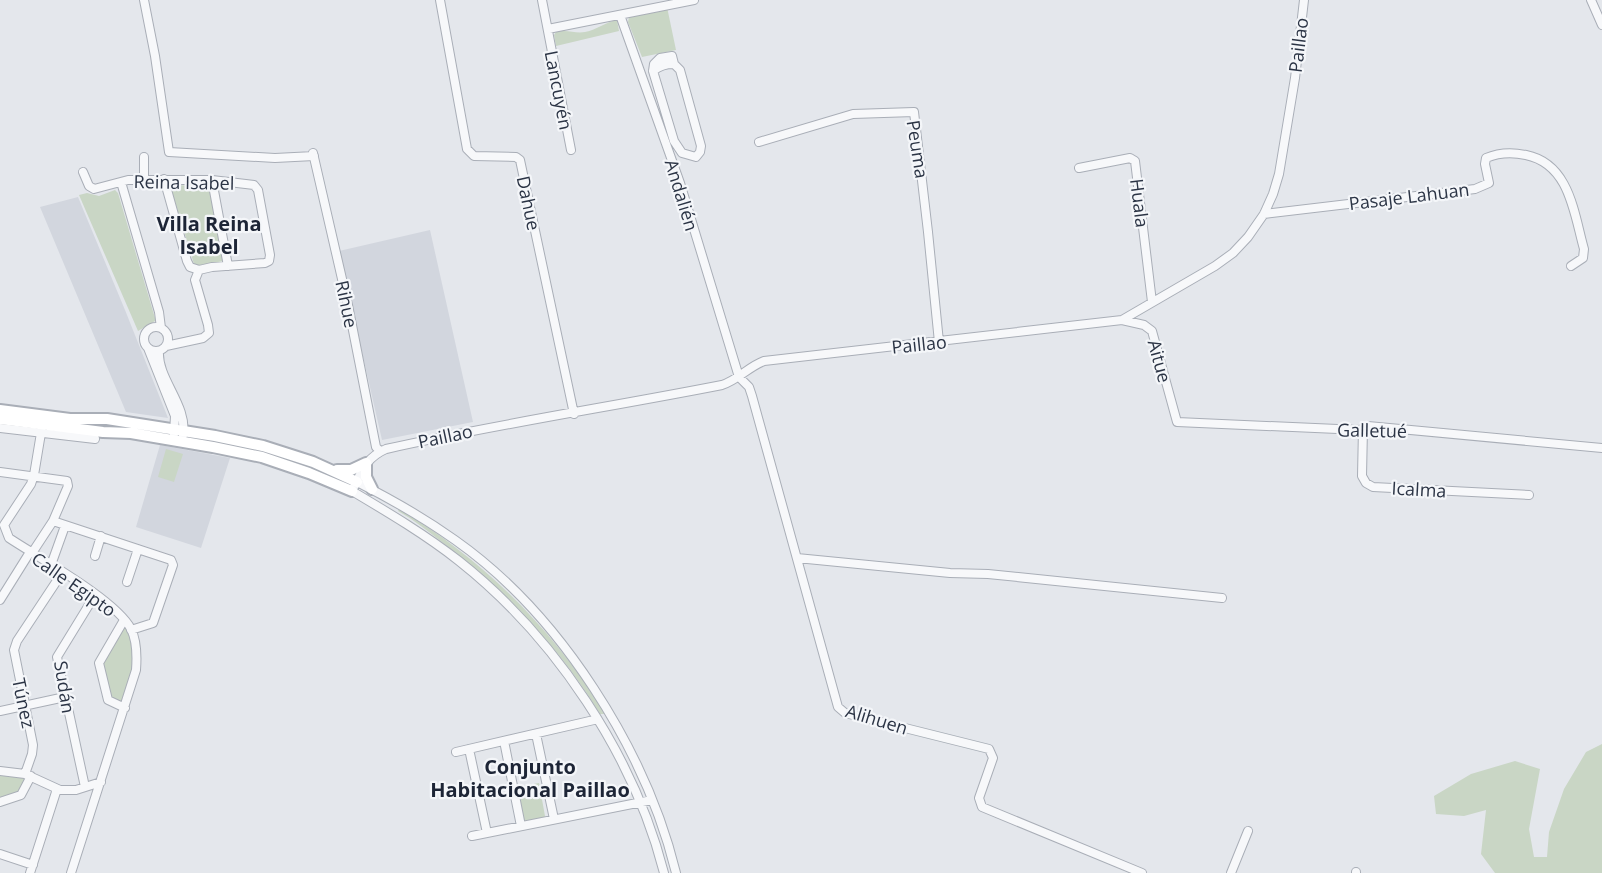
<svg xmlns="http://www.w3.org/2000/svg" width="1602" height="873" font-family="'Open Sans',sans-serif">
<rect width="100%" height="100%" fill="#e4e7ec"/>
<path fill="#d2d6de" d="M78,197L125,310L168,418L126,412L40,207Z
M430,230L473,422L382,440L339,251Z
M160,445L230,458L201,548L136,527Z"/>
<path fill="#c9d6c5" d="M667,7L676,50L642,57L628,22L629,17Z
M617,20L619,31L556,46L554,35L556,32C568,29 575,34 585,32C597,30 605,22 617,20Z
M172,185L210,186L224,261L195,266L194,264L172,192Z
M115,190L118,193L155,318V321L138,331L79,195L87,193L99,196Z
M166,449L183,454L174,482L158,477Z
M399,509C484,560 551,628 604,711V714H600C559,647 505,590 443,543C428,531 414,520 398,511Z
M125,625C138,654 132,674 123,703L109,699L101,664Z
M1602,744V873H1495L1481,854L1486,810L1464,816L1436,814L1434,796L1471,774L1515,761L1540,769L1529,829L1534,857H1547L1549,832L1564,789L1586,752Z
M0,774L25,776L26,782L22,792L0,799Z
M539,783L545,816L543,819L524,823L517,787Z"/>
<g fill="none" stroke-linecap="round" stroke-linejoin="round">
<g stroke="#a9aeb7" stroke-width="10">
<path id="street" d="M144,0L155,56L169,152L275,158L314,156
M440,0L467,149L474,156L516,157L520,160L574,414
M542,0L571,150
M1591,0L1602,25
M620,15L680,183L739,377L749,387L752,396L838,707L845,713L989,749L993,758L979,798L982,807L1142,873
M548,29L694,0
M653,71C660,66 665,64 674,64L680,70L701,146L700,152L696,157L682,153L674,141L653,71L654,64L660,58L672,56L674,64
M759,142L853,114L914,112L928,232L939,342
M313,153L348,305L376,447L380,451
M144,157V180
M1079,168L1130,158L1135,161L1152,302
M83,172L89,186L94,189L128,180H212L254,185L258,190L270,255L269,261L265,263L212,267L199,270
M164,179L187,261L190,267L199,270
M212,180L228,266
M121,182L159,312L161,328
M1264,214L1475,189L1489,183L1485,164L1486,158C1500,152 1512,152 1526,155C1570,164 1574,214 1584,249L1583,258L1571,266
M1122,320L1144,325L1152,331L1177,422L1360,430L1368,426L1602,448
M144 339a12 12 0 1 1 24 0a12 12 0 1 1-24 0Z
M166,346L203,338L209,333L208,325L195,280L199,270
M148,348L175,416L174,434
M159,351C157,379 188,405 183,435
M43,421L34,475L31,484L4,525L9,538C39,558 116,600 131,629C137,641 137,657 136,670L71,873
M0,428L95,439
M1363,428L1362,476L1366,483L1373,487L1529,495
M0,472L67,481L68,486L53,521L32,553
M357,482C391,499 424,518 455,540C560,614 646,750 676,873
M53,521L171,560L173,565L153,623L131,630
M95,556L101,536
M797,558L950,573L988,574L1222,598
M51,565L65,526
M127,582L138,549
M0,600L30,552
M124,620L99,663L108,700L125,708
M0,711L65,697
M536,734L554,819
M504,741L521,826
M469,749L487,833
M456,752L594,720
M0,771L25,774L60,790H76L101,782
M25,774L32,754L33,745L14,650L17,641L62,573
M85,787L57,657L95,595
M0,802L21,795L31,776
M472,836L652,800
M0,854L33,865
M30,873L57,789
M664,873C634,755 555,637 459,561C426,535 389,513 352,491C361,473 365,458 386,449C497,424 610,407 722,385C738,380 748,367 764,361L1122,320L1215,266L1233,253L1248,237L1264,214L1273,194L1279,174L1295,78L1304,0
M1231,873L1248,831
M1356,873V872"/>
</g>
<g stroke="#a9aeb7" stroke-width="14">
<path id="secondary" d="M0,410L70,419H107L215,436L263,446L313,462L357,482
M0,419L103,432L131,433L213,447L262,457L309,473L352,491
M337,470H351L366,463V477L372,489"/>
</g>
<use href="#street" stroke="#f7f8fa" stroke-width="8"/>
<use href="#secondary" stroke="#fff" stroke-width="10"/>
</g>
<g text-anchor="middle" dominant-baseline="central" stroke-width="4.5" stroke-linejoin="round" paint-order="stroke">
<g font-size="18" fill="#2b3445" stroke="#f4f6f9">
<text transform="translate(1298 45) rotate(-83)">Paillao</text>
<text transform="translate(559 90) rotate(79)">Lancuyén</text>
<text transform="translate(918 149) rotate(81)">Peuma</text>
<text transform="translate(184 182) rotate(1)">Reina Isabel</text>
<text transform="translate(682 195) rotate(73)">Andalién</text>
<text transform="translate(1409 196) rotate(-7)">Pasaje Lahuan</text>
<text transform="translate(529 203) rotate(78)">Dahue</text>
<text transform="translate(1140 203) rotate(83)">Huala</text>
<text transform="translate(347 304) rotate(78)">Rihue</text>
<text transform="translate(919 344) rotate(-6)">Paillao</text>
<text transform="translate(1160 361) rotate(75)">Aitue</text>
<text transform="translate(1372 430) rotate(1)">Galletué</text>
<text transform="translate(445 436) rotate(-12)">Paillao</text>
<text transform="translate(1419 489) rotate(3)">Icalma</text>
<text transform="translate(74 584) rotate(35)">Calle Egipto</text>
<text transform="translate(65 687) rotate(81)">Sudán</text>
<text transform="translate(24 703) rotate(78)">Túnez</text>
<text transform="translate(877 719) rotate(17)">Alihuen</text>
</g>
<g font-size="20" font-weight="bold" fill="#1d2536" stroke="#f4f6f9">
<text x="209" y="223">Villa Reina<tspan x="209" dy="23">Isabel</tspan></text>
<text x="530" y="766">Conjunto<tspan x="530" dy="23">Habitacional Paillao</tspan></text>
</g>
</g>
</svg>
